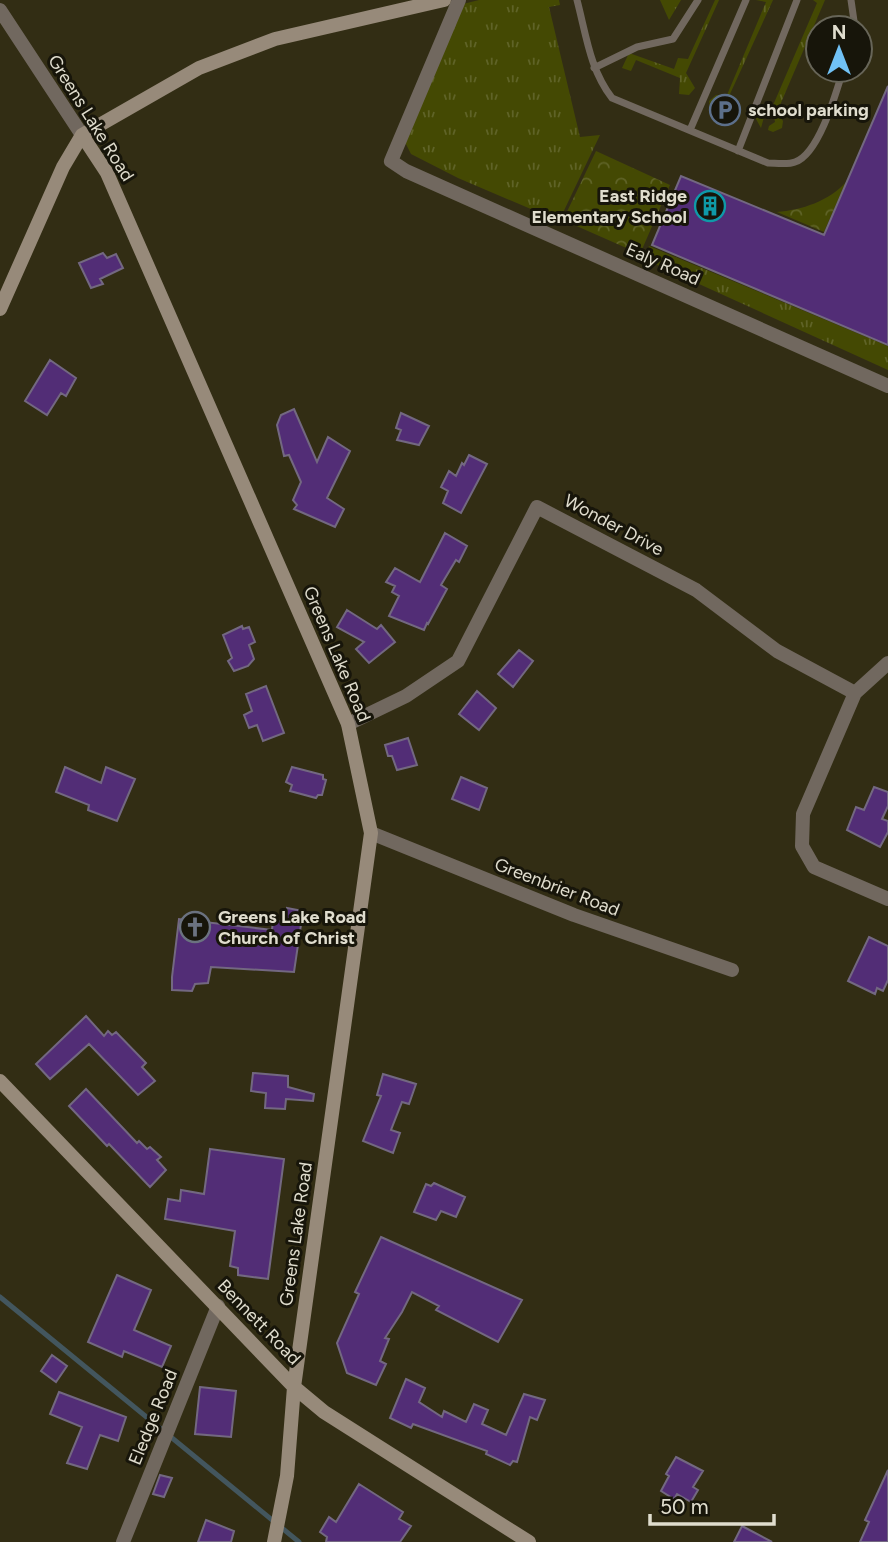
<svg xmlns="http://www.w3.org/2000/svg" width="888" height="1542" font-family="Figtree,sans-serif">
<defs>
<pattern id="grass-tufts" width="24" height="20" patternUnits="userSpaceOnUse" patternTransform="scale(1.75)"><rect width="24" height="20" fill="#444903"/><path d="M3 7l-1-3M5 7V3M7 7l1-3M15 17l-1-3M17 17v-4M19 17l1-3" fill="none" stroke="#5f6327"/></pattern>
<pattern id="park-crowns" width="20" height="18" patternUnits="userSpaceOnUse" patternTransform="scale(1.75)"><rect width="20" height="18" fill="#444903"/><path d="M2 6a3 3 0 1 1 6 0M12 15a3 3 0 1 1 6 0" fill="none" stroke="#5f6327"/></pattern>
</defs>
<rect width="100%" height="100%" fill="#322d14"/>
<path fill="url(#grass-tufts)" d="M479,0H559L560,5L549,7L580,137L600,135L559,221L458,178L411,154L404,140L463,4Z
M660,0H681L669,20Z
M715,0H719L686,73L695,88L689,95L679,94L680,78L636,60L631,71L622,68L629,53L674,69L678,58L688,59Z
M756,0H773L730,94L740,105V110L733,115L710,107L709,101L716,95H727L766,2Z
M813,0H825L777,112L783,121L782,128L773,132L768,130L769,126L775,122L774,116L768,115L764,117L761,128L756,119C757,111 765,112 771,110L817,3Z
M649,246L888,346V370L644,259Z"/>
<path fill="url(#park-crowns)" d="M596,151L670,185L640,254L563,220Z
M846,182L824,232L777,212C802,210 829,201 846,182Z"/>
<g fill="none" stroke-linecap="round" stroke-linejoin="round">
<path stroke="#43565e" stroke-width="5" d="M0,1297L299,1542"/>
</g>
<path fill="#522d76" stroke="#736881" stroke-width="2" d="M888,86V345L652,245L681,176L824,235Z
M103,253L107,258L116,254L123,268L100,279L103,284L91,288L79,263Z
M50,360L76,378L66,396L61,393L47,415L25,401Z
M294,409L317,462L328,437L350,451L327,498L344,509L335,527L294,509L297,505L293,500L301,482L289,455L284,456L277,425L281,415Z
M401,413L429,426L419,445L397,440L401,430L396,428Z
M469,455L487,464L461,513L443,503L448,491L441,487L449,471L456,476L462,463L464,465Z
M445,533L467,546L459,562L456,560L441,585L447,589L428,624L427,623L424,630L389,616L399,596L392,592L395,586L386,582L395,568L420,582Z
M347,610L377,629L381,625L395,642L369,663L356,649L364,642L337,627Z
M242,626L243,629L249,627L255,642L249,645L254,659L248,666L234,671L228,661L232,658L223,635Z
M519,650L533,661L513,687L498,674Z
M266,686L284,733L263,741L257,725L249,728L244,715L252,711L246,694Z
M477,691L496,708L479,730L459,714Z
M408,738L417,765L397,770L392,756H388L385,745Z
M65,767L101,783L106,767L135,779L117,821L88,810L89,805L56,792Z
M292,767L323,775V779L326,780L322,795H318L316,798L290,791L292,785L286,782Z
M461,777L487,788L479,810L452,799Z
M874,787L888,792V806L882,819L888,821V832L880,847L847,830L856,807L864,810Z
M287,908L303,911L294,972L211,967L208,983L195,984L192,991L172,990V977L179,919L272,930L273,920L286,922Z
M869,937L888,946V980L883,991L877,988L875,994L848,981Z
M86,1016L104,1036L108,1031L112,1035L116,1032L146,1063L142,1067L155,1081L138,1095L89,1044L50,1079L36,1064Z
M253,1073L288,1076V1087L314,1094L313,1101L286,1099L285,1109L265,1108L266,1093L251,1091Z
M383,1074L416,1084L409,1104L402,1102L391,1130L400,1133L393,1153L363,1141L381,1096L377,1095Z
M86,1089L137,1143L139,1141L147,1149L150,1147L161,1157L157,1160L166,1170L150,1187L109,1144L107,1146L69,1106Z
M210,1149L284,1159L268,1279L238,1275V1268L230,1266L235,1231L165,1219L168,1199L180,1201L181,1190L204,1194Z
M434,1183L465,1197L456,1217L441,1211L436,1220L414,1212L426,1184L431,1186Z
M381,1237L522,1300L498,1342L436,1310L439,1306L412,1292L402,1312L385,1338L389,1339L380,1361L386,1364L376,1385L347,1373L337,1343L359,1294L355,1292Z
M117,1275L151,1290L134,1330L171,1346L162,1367L124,1351L122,1357L88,1342Z
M52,1355L67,1366L56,1382L41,1371Z
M406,1379L425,1388L419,1402L442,1417L444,1411L466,1422L474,1404L488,1410L482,1424L506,1435L524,1394L545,1400L537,1420L530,1417L517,1462L513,1461L510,1465L486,1454L487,1451L413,1424L411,1428L390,1418Z
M200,1387L236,1391L231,1437L195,1434Z
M59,1392L126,1417L118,1441L100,1435L87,1469L67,1463L82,1427L50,1414Z
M676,1457L703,1471L693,1487L698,1490L691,1502L677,1494L674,1499L661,1491L669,1476L666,1474Z
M888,1470V1542H860L869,1522L865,1520Z
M160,1475L172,1478L164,1497L153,1494Z
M359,1484L403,1512L399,1519L411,1526L400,1542H326L327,1537L320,1532L329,1517L336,1522Z
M206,1520L234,1531L231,1542H198Z
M742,1526L772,1542H734Z"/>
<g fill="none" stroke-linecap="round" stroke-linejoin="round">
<path stroke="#71685f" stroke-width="7" d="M577,0C586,34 590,70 612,98L768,163C775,163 788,165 795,162C819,154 836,93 843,70
M851,0L855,28
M594,68L637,47L673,39L698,0
M690,130L746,0
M738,151L797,0"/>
<path stroke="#71685f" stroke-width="14" d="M459,0L391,161L406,171L888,386
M0,10L82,135
M888,663L855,693L803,814L802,846L814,867L888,899
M348,724L406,696L458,661L537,507L696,590L777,651L855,693
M371,833L574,915L732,970
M123,1542L218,1306"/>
<path stroke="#978a7a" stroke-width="14" d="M82,135L107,173L348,724L371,833L294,1387L287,1476L274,1542
M0,309L63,167L82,135L199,68L275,39L444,0
M0,1081L294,1387L324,1412L529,1542"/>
</g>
<defs>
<g id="parking-ring" transform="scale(1.575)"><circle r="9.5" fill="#17150a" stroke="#5c6f8a" stroke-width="1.5"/><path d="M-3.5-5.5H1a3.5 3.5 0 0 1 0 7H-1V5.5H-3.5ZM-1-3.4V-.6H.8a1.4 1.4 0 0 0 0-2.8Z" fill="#5c6f8a"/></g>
<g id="building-ring" transform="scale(1.575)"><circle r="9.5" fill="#17150a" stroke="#0f9aa8" stroke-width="1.5"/><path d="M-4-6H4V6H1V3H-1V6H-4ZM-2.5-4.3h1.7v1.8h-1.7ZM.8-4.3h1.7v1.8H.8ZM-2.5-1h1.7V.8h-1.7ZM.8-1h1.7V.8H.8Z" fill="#0f9aa8"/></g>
<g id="church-ring" transform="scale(1.575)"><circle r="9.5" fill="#17150a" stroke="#6b7280" stroke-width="1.5"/><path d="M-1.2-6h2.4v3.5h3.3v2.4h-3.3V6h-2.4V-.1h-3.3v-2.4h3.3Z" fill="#6b7280"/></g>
</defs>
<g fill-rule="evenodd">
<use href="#parking-ring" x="725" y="110"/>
<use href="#building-ring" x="710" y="206"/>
<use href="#church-ring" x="195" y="927"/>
</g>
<g text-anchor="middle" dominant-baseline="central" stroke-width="6" stroke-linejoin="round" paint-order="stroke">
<g font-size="18" font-weight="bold" fill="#e0ddce" stroke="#17150a" text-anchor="start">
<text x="748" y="110">school parking</text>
<text x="687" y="196" text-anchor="end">East Ridge<tspan x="687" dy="21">Elementary School</tspan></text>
<text x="218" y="917">Greens Lake Road<tspan x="218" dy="21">Church of Christ</tspan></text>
</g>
<g font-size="18" fill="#e0ddce" stroke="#17150a">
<text transform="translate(91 118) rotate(58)">Greens Lake Road</text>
<text transform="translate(663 264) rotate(24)">Ealy Road</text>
<text transform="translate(614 525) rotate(28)">Wonder Drive</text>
<text transform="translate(337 654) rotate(67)">Greens Lake Road</text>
<text transform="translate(557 887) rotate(21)">Greenbrier Road</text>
<text transform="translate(296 1234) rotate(-82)">Greens Lake Road</text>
<text transform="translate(259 1322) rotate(46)">Bennett Road</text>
<text transform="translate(153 1417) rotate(-68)">Eledge Road</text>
</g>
</g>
<g transform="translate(839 49)"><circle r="33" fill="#17150a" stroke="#676558" stroke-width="2"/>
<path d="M0-5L12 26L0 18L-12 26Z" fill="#71c1f5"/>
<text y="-10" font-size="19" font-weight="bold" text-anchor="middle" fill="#e0ddce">N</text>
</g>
<path d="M650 1514v10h124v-10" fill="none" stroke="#e0ddce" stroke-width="3.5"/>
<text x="660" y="1514" font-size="21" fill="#e0ddce" stroke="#17150a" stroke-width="5" paint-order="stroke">50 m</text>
</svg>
